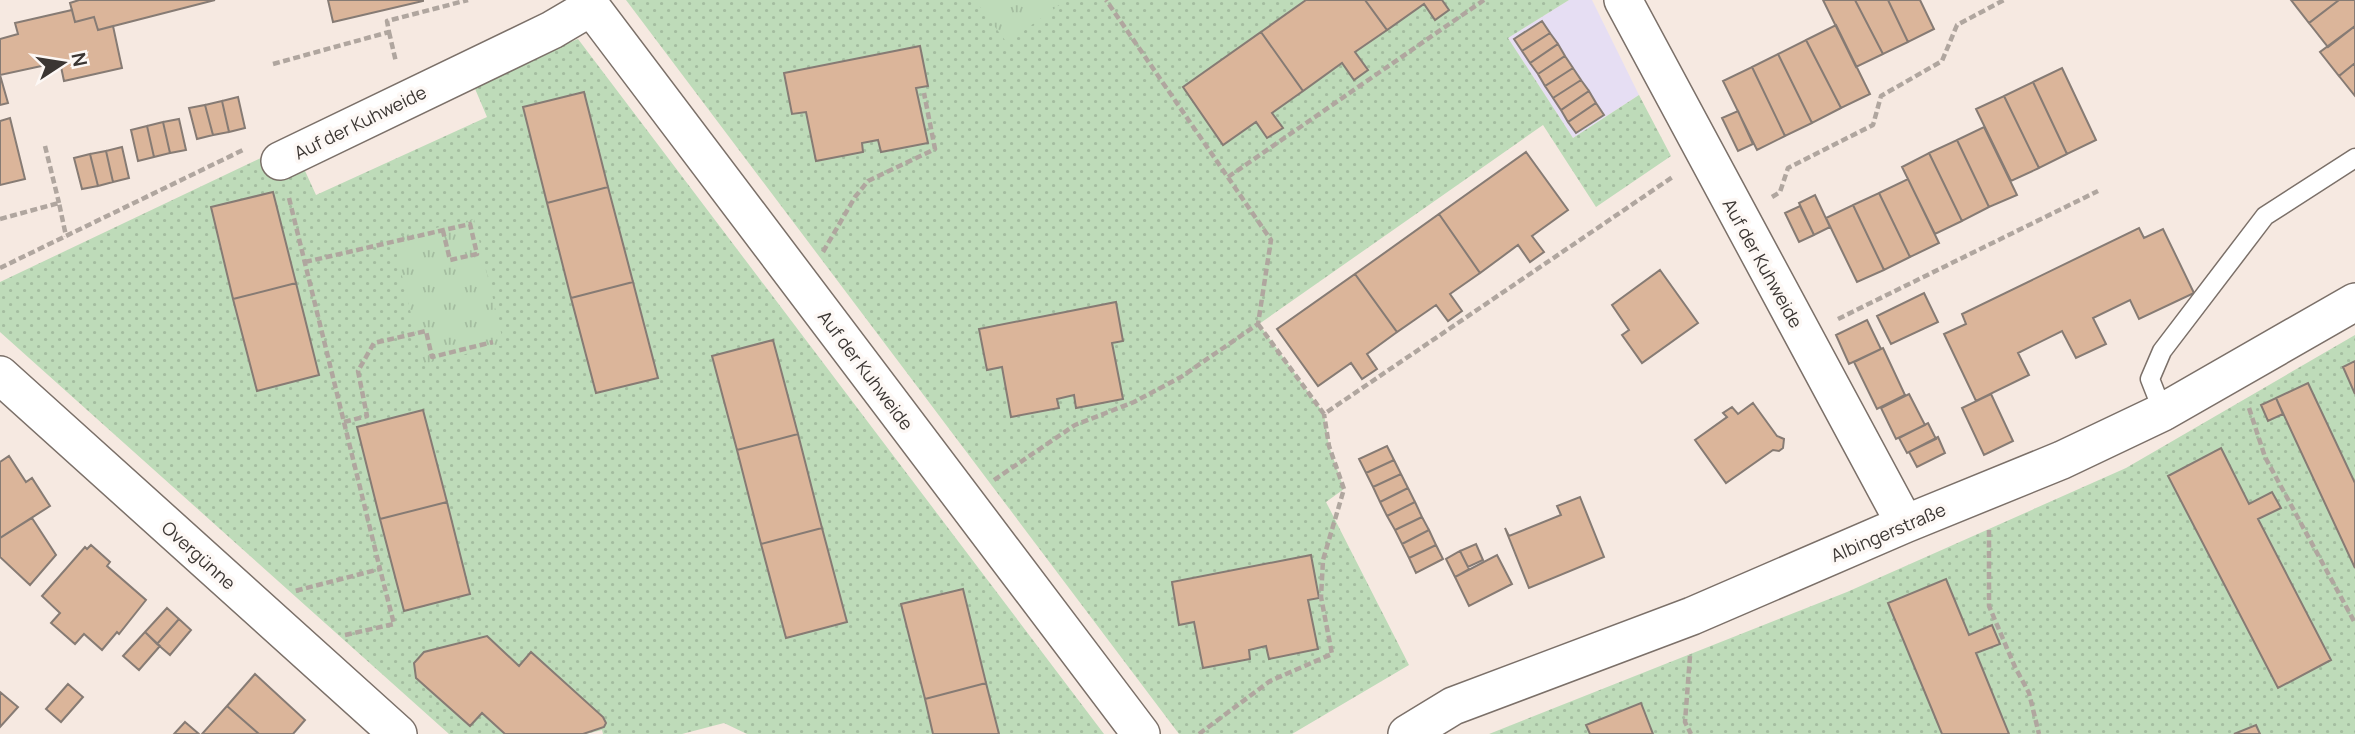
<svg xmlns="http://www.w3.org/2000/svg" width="2355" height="734" font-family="Manrope,sans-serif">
<defs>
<pattern id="grass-dots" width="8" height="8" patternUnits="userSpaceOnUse" patternTransform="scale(1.75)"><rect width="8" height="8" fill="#bedbb9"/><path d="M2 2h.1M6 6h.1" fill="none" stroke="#a4bda0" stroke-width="1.8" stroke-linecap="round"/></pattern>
<pattern id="park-tufts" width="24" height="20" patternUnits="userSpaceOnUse" patternTransform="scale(1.75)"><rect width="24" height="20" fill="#bedbb9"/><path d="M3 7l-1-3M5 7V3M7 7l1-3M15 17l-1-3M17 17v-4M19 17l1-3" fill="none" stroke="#a4bda0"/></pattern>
</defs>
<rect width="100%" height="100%" fill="#f6e9e1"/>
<path fill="#e6def3" d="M1569,0H1592L1639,95L1573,138L1508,38Z"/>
<path fill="url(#grass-dots)" d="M626,0H1569L1508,38L1573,138L1639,95L1671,156L1596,207L1543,125L1259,324L1324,414L1329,446L1344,489L1326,502L1409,665L1292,734H1179Z
M578,39L1104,734H747L724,723L682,734H603L602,730L586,734H449L0,332V282L265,156L301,162L316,195L487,117L473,84Z
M2355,335V734H1489L1847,592L2126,468Z"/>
<path fill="url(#park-tufts)" d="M975,0H1065V1L1007,43Z
M474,219L504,345L423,364L393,238Z"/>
<path fill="#dbb59a" stroke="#867b74" stroke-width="2" d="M79,0H215L98,30L94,17L75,22L70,3Z
M328,0H423V1L333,22Z
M1306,0H1365L1387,30L1355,52L1368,70L1354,80L1342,63L1303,91L1261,32Z
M1365,0H1442L1449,10L1435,20L1424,4L1387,30Z
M1823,0H1855L1883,54L1856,67Z
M1855,0H1888L1908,42L1883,54Z
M1888,0H1920L1934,29L1908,42Z
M2291,0H2339L2309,23Z
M2339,0H2355V26L2328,47L2309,23Z
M72,10L75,22L94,17L98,30L113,26L122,68L64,81L60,62L0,75V39L18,34L15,23Z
M1542,21L1550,33L1522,51L1514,39Z
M1836,25L1870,94L1841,108L1806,40Z
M2355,26V63L2339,76L2320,52Z
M1261,32L1303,91L1272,113L1283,128L1267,138L1256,122L1223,145L1183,87Z
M1550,33L1558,44L1530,63L1522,51Z
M1806,40L1841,108L1812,123L1778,54Z
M1558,44L1565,56L1538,74L1530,63Z
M920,46L928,86L916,88L928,143L881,152L878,140L862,143L863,152L816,161L806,112L792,114L784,73Z
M1778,54L1812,123L1785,136L1752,67Z
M1565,56L1573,68L1545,86L1538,74Z
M2355,63V96L2339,76Z
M1752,67L1785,136L1757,150L1723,81Z
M1573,68L1581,80L1553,98L1545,86Z
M2062,68L2096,140L2067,154L2033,82Z
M0,75L8,103L0,105Z
M1581,80L1589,91L1561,110L1553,98Z
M2033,82L2067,154L2039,168L2004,96Z
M1589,91L1596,103L1568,122L1561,110Z
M584,92L608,187L547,203L523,107Z
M2004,96L2039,168L2011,181L1976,109Z
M238,97L245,128L229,132L222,101Z
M222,101L229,132L213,135L205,105Z
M1596,103L1604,115L1576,133L1568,122Z
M205,105L213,135L197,139L189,108Z
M1738,111L1753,144L1738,151L1722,118Z
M10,118L25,179L0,185V121Z
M179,119L186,150L170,153L163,122Z
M163,122L170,153L154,157L147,126Z
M147,126L154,157L138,161L131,130Z
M1984,127L2017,195L1989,207L1957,140Z
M1957,140L1989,207L1962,221L1929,153Z
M122,147L129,178L113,182L106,151Z
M106,151L113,182L98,186L90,154Z
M1526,152L1568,210L1532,236L1544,252L1530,262L1518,245L1480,273L1439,214Z
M1929,153L1962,221L1935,234L1902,167Z
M90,154L98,186L82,189L74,158Z
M1908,179L1939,243L1910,257L1879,193Z
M608,187L633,282L571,298L547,203Z
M273,192L296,283L233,299L211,207Z
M1879,193L1910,257L1884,270L1853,205Z
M1815,195L1830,227L1814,235L1799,203Z
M1853,205L1884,270L1857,282L1826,218Z
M1800,206L1814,235L1799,242L1785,213Z
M1439,214L1480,273L1450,294L1462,311L1448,321L1436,305L1397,332L1355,274Z
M2139,228L2144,238L2163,229L2194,293L2139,319L2130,300L2093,318L2106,344L2076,358L2062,331L2018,353L2029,375L1976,401L1944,334L1966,324L1962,314Z
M1660,270L1698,323L1642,363L1622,335L1629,330L1612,305Z
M1355,274L1397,332L1367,354L1377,369L1362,379L1351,363L1318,386L1277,329Z
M633,282L658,378L596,393L571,298Z
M296,283L319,375L257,391L233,299Z
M1924,293L1938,322L1891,344L1877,316Z
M1116,302L1123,341L1112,343L1123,399L1076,408L1074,395L1057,399L1059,408L1011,417L1002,367L987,370L979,329Z
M1867,320L1881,349L1849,364L1836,335Z
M773,340L798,434L737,450L712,356Z
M1883,348L1905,395L1877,409L1854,362Z
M2355,361V394L2343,367Z
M2308,383L2355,483V568L2276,398Z
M1909,394L1925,425L1896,439L1881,408Z
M1991,394L2013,441L1984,455L1962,408Z
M2276,398L2283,414L2268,421L2261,405Z
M1753,403L1777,436L1784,439L1783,448L1779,451L1773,450L1726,483L1695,440L1727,417L1723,413L1732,407L1738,414Z
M423,410L447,502L380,519L357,427Z
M1928,423L1936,439L1907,453L1899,438Z
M798,434L822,528L761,544L737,450Z
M1938,437L1945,453L1917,467L1909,452Z
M1387,446L1394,460L1366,473L1359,459Z
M2221,448L2249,504L2272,492L2281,508L2258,519L2331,660L2278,688L2168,476Z
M9,456L26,482L32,478L50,506L0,538V462Z
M1394,460L1401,474L1373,487L1366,473Z
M1401,474L1408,488L1380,502L1373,487Z
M1408,488L1415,502L1387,516L1380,502Z
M1580,497L1604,557L1529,588L1505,528L1509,536L1561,515L1557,506Z
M447,502L470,594L404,611L380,519Z
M1415,502L1422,517L1395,530L1387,516Z
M1422,517L1429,530L1402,544L1395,530Z
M32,518L56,555L30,585L0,557V538Z
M822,528L847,622L786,638L761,544Z
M1429,530L1436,545L1409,558L1402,544Z
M1476,544L1483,560L1468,567L1460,551Z
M91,545L110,562L107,566L146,600L119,634L117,632L102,650L84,634L75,644L51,623L60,613L42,596L85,547L87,549Z
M1436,545L1443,559L1416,573L1409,558Z
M1460,551L1469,569L1455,577L1446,559Z
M1311,555L1319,598L1308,600L1318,649L1269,659L1266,646L1249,650L1250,659L1203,668L1194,622L1179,625L1172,582Z
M1497,555L1512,584L1469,606L1455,577Z
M1946,579L1969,635L1992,625L2000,644L1976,653L2009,734H1942L1888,603Z
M963,589L986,683L925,699L901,604Z
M167,608L179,619L157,644L145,632Z
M179,619L191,630L170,655L157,644Z
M145,632L160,646L139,670L123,656Z
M487,636L519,666L531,652L603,717L606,723L604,727L583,734H505L482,713L470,726L416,678L414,663L424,652Z
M255,674L305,720L293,734H259L227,706Z
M986,683L999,734H933L925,699Z
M68,684L83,697L61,722L46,709Z
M0,692L18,707L0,727Z
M1641,703L1653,734H1590L1586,725Z
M227,706L259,734H202Z
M185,722L199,734H174Z
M2256,725L2260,734H2234Z"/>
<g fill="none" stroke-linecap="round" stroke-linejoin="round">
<g stroke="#7b7069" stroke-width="21">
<path id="service" d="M2163,412L2150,379L2162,351L2265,216L2355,158"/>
</g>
<g stroke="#7b7069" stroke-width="40">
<path id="minor" d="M586,0L1141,734
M1623,0L1905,524
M280,161L552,30L591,7
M0,375L398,734
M1407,734L1453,706L1692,616L1905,524L2062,460L2163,412L2355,302"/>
</g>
<path stroke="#b0a69f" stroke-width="4.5" stroke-dasharray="7 3.5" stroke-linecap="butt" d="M389,32L396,62
M273,64L389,32L387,21L468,0
M45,146L59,203
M1228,177L1484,0
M1772,197L1780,192L1788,168L1873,125L1881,96L1942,61L1957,25L2004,0
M289,198L380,569L295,591
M0,219L59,203L66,236
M823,252L855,197L868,181L935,149L924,93
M305,262L470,224L477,254L450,260L443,231
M0,268L243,150
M1838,319L2098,191
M1258,324L1324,414L1674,176
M2249,408L2265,457L2355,623
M344,422L367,416L358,371L374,343L426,331L432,357L493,342
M994,480L1075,425L1134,402L1181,377L1258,324L1271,240L1106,0
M1989,530V606L2015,667L2029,693L2039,734
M345,635L394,624L380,569
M1690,656L1685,722L1691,734
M1199,734L1270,681L1332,654L1321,597L1323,560L1344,489L1329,446L1324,414"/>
<use href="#service" stroke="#fff" stroke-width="18"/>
<use href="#minor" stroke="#fff" stroke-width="37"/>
</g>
<g text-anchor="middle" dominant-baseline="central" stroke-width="7" stroke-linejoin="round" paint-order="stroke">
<g font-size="18" fill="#3b3633" stroke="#fdf8f5">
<text transform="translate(360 122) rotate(-26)">Auf der Kuhweide</text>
<text transform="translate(1763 263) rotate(61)">Auf der Kuhweide</text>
<text transform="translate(866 370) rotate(53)">Auf der Kuhweide</text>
<text transform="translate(1888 532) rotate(-23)">Albingerstraße</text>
<text transform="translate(199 555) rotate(42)">Overgünne</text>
</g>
</g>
<g transform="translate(63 63) rotate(78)" stroke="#fdf8f5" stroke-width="5" paint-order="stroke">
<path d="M0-5L12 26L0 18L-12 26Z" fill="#3b3633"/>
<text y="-10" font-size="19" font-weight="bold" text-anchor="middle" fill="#3b3633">N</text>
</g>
</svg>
